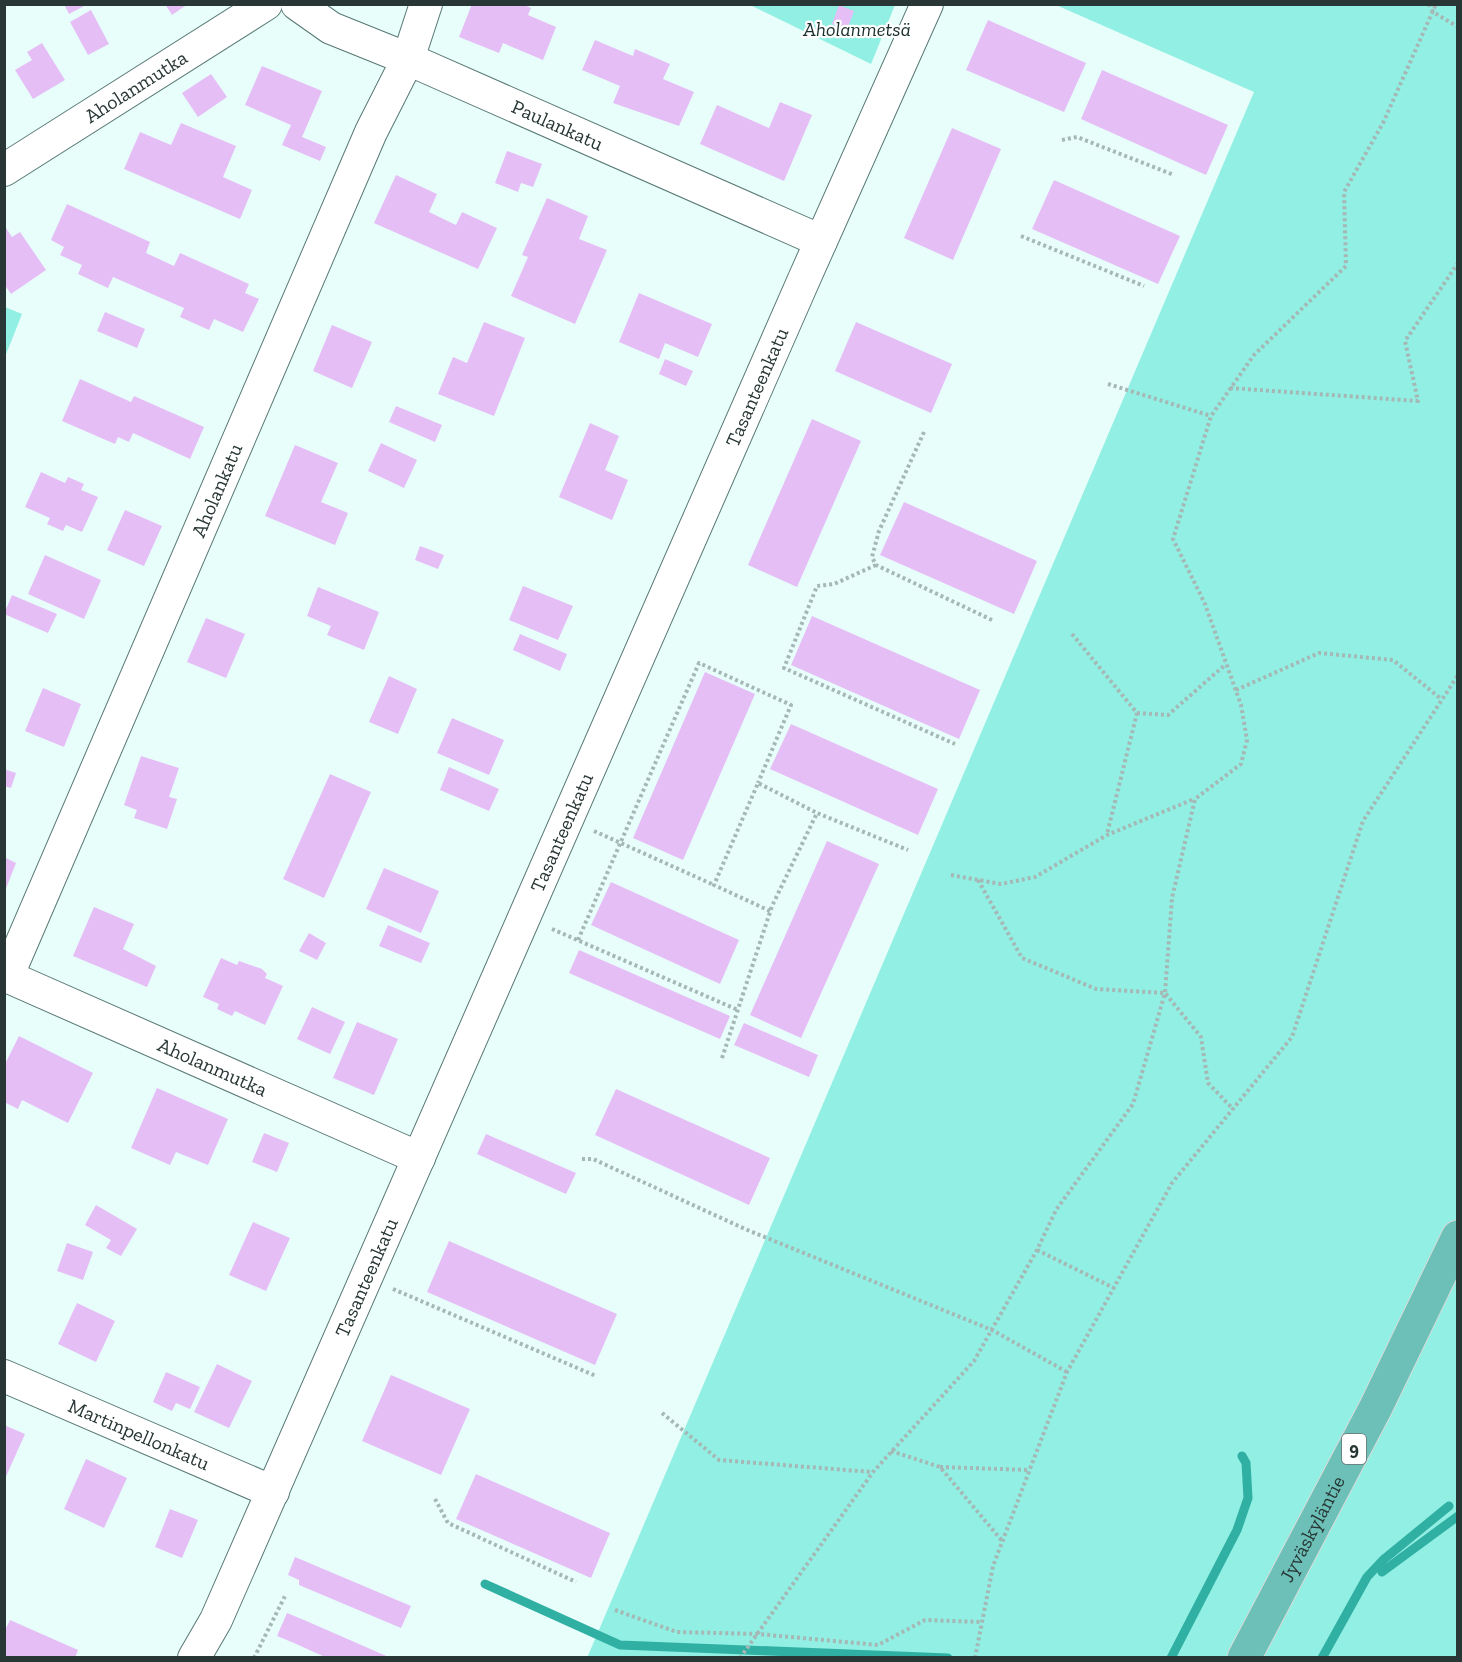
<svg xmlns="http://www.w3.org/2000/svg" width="1462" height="1662" font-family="'Zilla Slab',serif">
<rect width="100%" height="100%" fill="#e8fefb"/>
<path fill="#91efe3" d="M750,5H895L871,64Z
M1056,5H1457V1657L587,1658L1254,92Z
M5,307L22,314L5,357Z"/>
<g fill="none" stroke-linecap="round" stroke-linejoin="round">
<path stroke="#30afa3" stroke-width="9" d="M1382,1572L1458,1516
M485,1584L620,1645L948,1658
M1171,1658L1237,1530L1248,1498L1246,1463L1242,1456
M1322,1658L1367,1577L1383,1560L1449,1506"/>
</g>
<path fill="#e5bef6" d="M64,4H83L84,6L69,14Z
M165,4H188L172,15Z
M472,4H522L531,8L528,15L556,27L543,60L503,43L499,53L459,37Z
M839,5L854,11L847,30L832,24Z
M91,10L109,44L88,55L70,22Z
M988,20L1086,63L1064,112L966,70Z
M595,40L633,56L635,49L670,64L663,79L694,92L679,126L613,103L620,86L582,70Z
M42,43L65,80L33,99L15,70L32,60L27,52Z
M262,66L322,91L302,137L326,147L320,161L282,145L291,125L245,105Z
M1102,70L1228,125L1206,175L1081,119Z
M211,74L227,97L198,117L182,93Z
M780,102L812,115L784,181L700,144L717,105L769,128Z
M181,123L236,146L223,177L252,190L240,219L124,169L140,132L171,145Z
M952,128L1001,149L953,260L904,238Z
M507,151L542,164L533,187L521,183L518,192L495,183Z
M396,175L437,194L429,212L456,225L462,212L497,228L478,269L374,223Z
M1054,180L1180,236L1158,284L1032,229Z
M547,198L588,216L579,239L607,250L575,324L511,296L528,257L522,255Z
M67,204L150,242L146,253L174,266L180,253L249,284L245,293L259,299L243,332L214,319L209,330L180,317L184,308L113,277L108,288L78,274L82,265L60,255L64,247L51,240Z
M4,225L12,237L20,232L46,270L11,294L4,284Z
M639,293L712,324L698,357L665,343L659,359L619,342Z
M105,312L145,329L137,348L97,331Z
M484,322L525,338L494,416L438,394L453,357L467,363Z
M856,322L952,364L931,413L835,371Z
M332,325L372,342L352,388L313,371Z
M665,359L693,371L686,386L659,374Z
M80,379L131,402L134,396L204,427L190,459L133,433L129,442L118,437L115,444L62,421Z
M396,406L442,425L435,442L389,422Z
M812,419L861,441L797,587L748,565Z
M590,423L619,436L605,470L628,480L612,520L559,497Z
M381,443L417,460L404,488L368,471Z
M295,445L338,463L321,502L348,513L335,545L265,516Z
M41,472L65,483L68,477L84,484L81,490L98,497L82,532L66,525L63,531L47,524L50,518L25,507Z
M904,502L1037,561L1014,614L880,555Z
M125,510L162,526L144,566L107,550Z
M420,546L444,555L438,569L415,560Z
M45,555L101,580L84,619L28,594Z
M523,586L573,606L558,640L509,620Z
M318,587L379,612L364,650L327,635L331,626L307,616Z
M12,595L57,614L48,633L4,614Z
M812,616L980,690L959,739L791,665Z
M206,618L245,634L226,678L187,662Z
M520,634L567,654L560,671L513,650Z
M705,672L755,694L683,860L633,838Z
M389,676L417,689L398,734L369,722Z
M43,688L81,704L64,747L25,731Z
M452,718L504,740L489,775L437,753Z
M791,724L938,789L918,835L770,769Z
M141,756L179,768L169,797L177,799L167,829L134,818L137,810L124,805Z
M449,767L499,789L489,811L440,790Z
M4,769L16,773L11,788L4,786Z
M330,774L371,792L324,898L283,879Z
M827,841L879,864L801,1038L750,1015Z
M4,857L16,863L5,891H4Z
M384,868L439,891L421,933L366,909Z
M611,882L739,940L720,984L591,925Z
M94,907L134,924L123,949L156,966L147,987L73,956Z
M388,925L430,943L421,963L379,946Z
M309,933L326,943L317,960L299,951Z
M579,950L730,1016L720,1039L569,973Z
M221,958L237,965L239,961L262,969L267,974L265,978L283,986L265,1025L235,1011L232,1016L217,1009L219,1004L203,997Z
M312,1007L345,1022L330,1054L297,1039Z
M357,1022L398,1039L374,1095L333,1078Z
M744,1023L818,1055L809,1077L734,1045Z
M19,1036L93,1073L68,1123L22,1100L18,1109L4,1102V1066Z
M157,1088L228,1119L208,1165L176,1152L170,1165L131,1148Z
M616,1089L770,1158L749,1205L595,1135Z
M264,1133L289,1143L277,1172L252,1162Z
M486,1134L576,1173L566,1194L477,1154Z
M96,1205L137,1229L121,1256L106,1248L111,1240L85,1225Z
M253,1222L290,1238L266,1291L229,1275Z
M449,1241L617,1314L595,1365L427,1292Z
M67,1243L93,1252L83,1280L57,1271Z
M77,1303L115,1321L96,1362L58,1344Z
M217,1364L252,1381L229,1428L194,1412Z
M166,1372L200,1387L190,1409L176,1403L172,1411L153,1402Z
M391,1375L470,1409L441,1475L362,1441Z
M4,1425L25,1434L4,1481Z
M86,1459L127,1478L104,1528L64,1509Z
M476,1474L610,1533L591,1578L456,1519Z
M170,1509L198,1520L182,1558L155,1547Z
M295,1557L411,1606L401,1628L299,1585V1580L288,1575Z
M287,1613L304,1620L391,1658H327L294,1643L277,1636Z
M10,1620L78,1650L75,1658H4V1632Z"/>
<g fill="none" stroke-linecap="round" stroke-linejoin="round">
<g stroke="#577874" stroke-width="34">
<g id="minor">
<path id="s1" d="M297,4L331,28L408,59L821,241"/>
<path id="s2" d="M4,170L266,4"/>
<path id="s3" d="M4,975L419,1158"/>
<path id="s4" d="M7,977L371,132L408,59L426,4"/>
<path id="s5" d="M4,1376L273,1492"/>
<path id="s6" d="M194,1658L216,1620L805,277L927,4"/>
</g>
</g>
<g stroke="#d8dbdb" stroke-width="35">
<g id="trunk">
<path id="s7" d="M1244,1658L1376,1407L1458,1237"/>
</g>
</g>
<path stroke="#a5b8b5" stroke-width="4" stroke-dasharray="3 3" stroke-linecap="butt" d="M1429,4L1433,12L1458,27
M1062,140L1077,137L1174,175
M1021,236L1144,286
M1108,384L1211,416
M1230,388L1418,401L1405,341L1458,263
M924,432L879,531L872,557L876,565L992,620
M876,565L834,584L817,586L784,668L955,744
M1072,634L1137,713L1107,834
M1236,690L1319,653L1393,660L1440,698
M1137,713L1168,715L1226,664
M594,831L714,885
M951,875L1001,884L1035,877L1107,835L1194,799
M978,880L1022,958L1096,989L1165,993L1201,1037L1208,1083L1233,1109
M770,911L714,885L758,783L817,813
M552,929L738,1010
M578,940L699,663L791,705L758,783
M722,1058L772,906L817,813L908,850
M582,1159H593L745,1229L992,1330L1067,1372
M1037,1250L1114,1288
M393,1289L596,1376
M662,1413L719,1460L872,1472
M891,1451L940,1467L1003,1542
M940,1467L1030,1470
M435,1499L448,1523L576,1582
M615,1610L677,1632L758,1634L878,1645L925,1620L982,1622
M254,1658L286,1594
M740,1658L873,1472L974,1361L1037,1250L1056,1210L1133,1104L1165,993L1172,898L1195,799L1241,764L1247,740L1241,705L1205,604L1173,539L1211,416L1254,355L1346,266L1344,192L1383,123L1436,4
M975,1658L993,1566L1067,1372L1172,1183L1292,1037L1363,821L1458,675"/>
<use href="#minor" stroke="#fff" stroke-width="32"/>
<use href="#trunk" stroke="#6cc0b7" stroke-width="33"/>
</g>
<g text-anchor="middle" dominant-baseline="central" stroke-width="4.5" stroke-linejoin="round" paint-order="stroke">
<rect fill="#fff" stroke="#687372" stroke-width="1.5" x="1342" y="1434" width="24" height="30" rx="4.5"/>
<g font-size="18" font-weight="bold" fill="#283735">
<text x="1354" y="1449">9</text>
</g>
<g font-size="20" font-style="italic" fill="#192e2c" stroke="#fff">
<text x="857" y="29">Aholanmetsä</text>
</g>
<g font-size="20" fill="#283735" stroke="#fff">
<text stroke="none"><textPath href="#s2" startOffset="156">Aholanmutka</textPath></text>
<text stroke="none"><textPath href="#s1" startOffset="288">Paulankatu</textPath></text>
<text stroke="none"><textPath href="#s6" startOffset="1390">Tasanteenkatu</textPath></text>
<text stroke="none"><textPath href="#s4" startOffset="530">Aholankatu</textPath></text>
<text stroke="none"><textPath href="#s6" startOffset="904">Tasanteenkatu</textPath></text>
<text stroke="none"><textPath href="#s3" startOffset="228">Aholanmutka</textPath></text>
<text stroke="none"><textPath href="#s6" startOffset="418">Tasanteenkatu</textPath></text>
<text stroke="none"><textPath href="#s5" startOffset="147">Martinpellonkatu</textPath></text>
<text stroke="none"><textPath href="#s7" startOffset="146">Jyväskyläntie</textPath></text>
</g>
</g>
<rect width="1462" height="1662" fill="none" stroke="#283735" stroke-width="12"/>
</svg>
